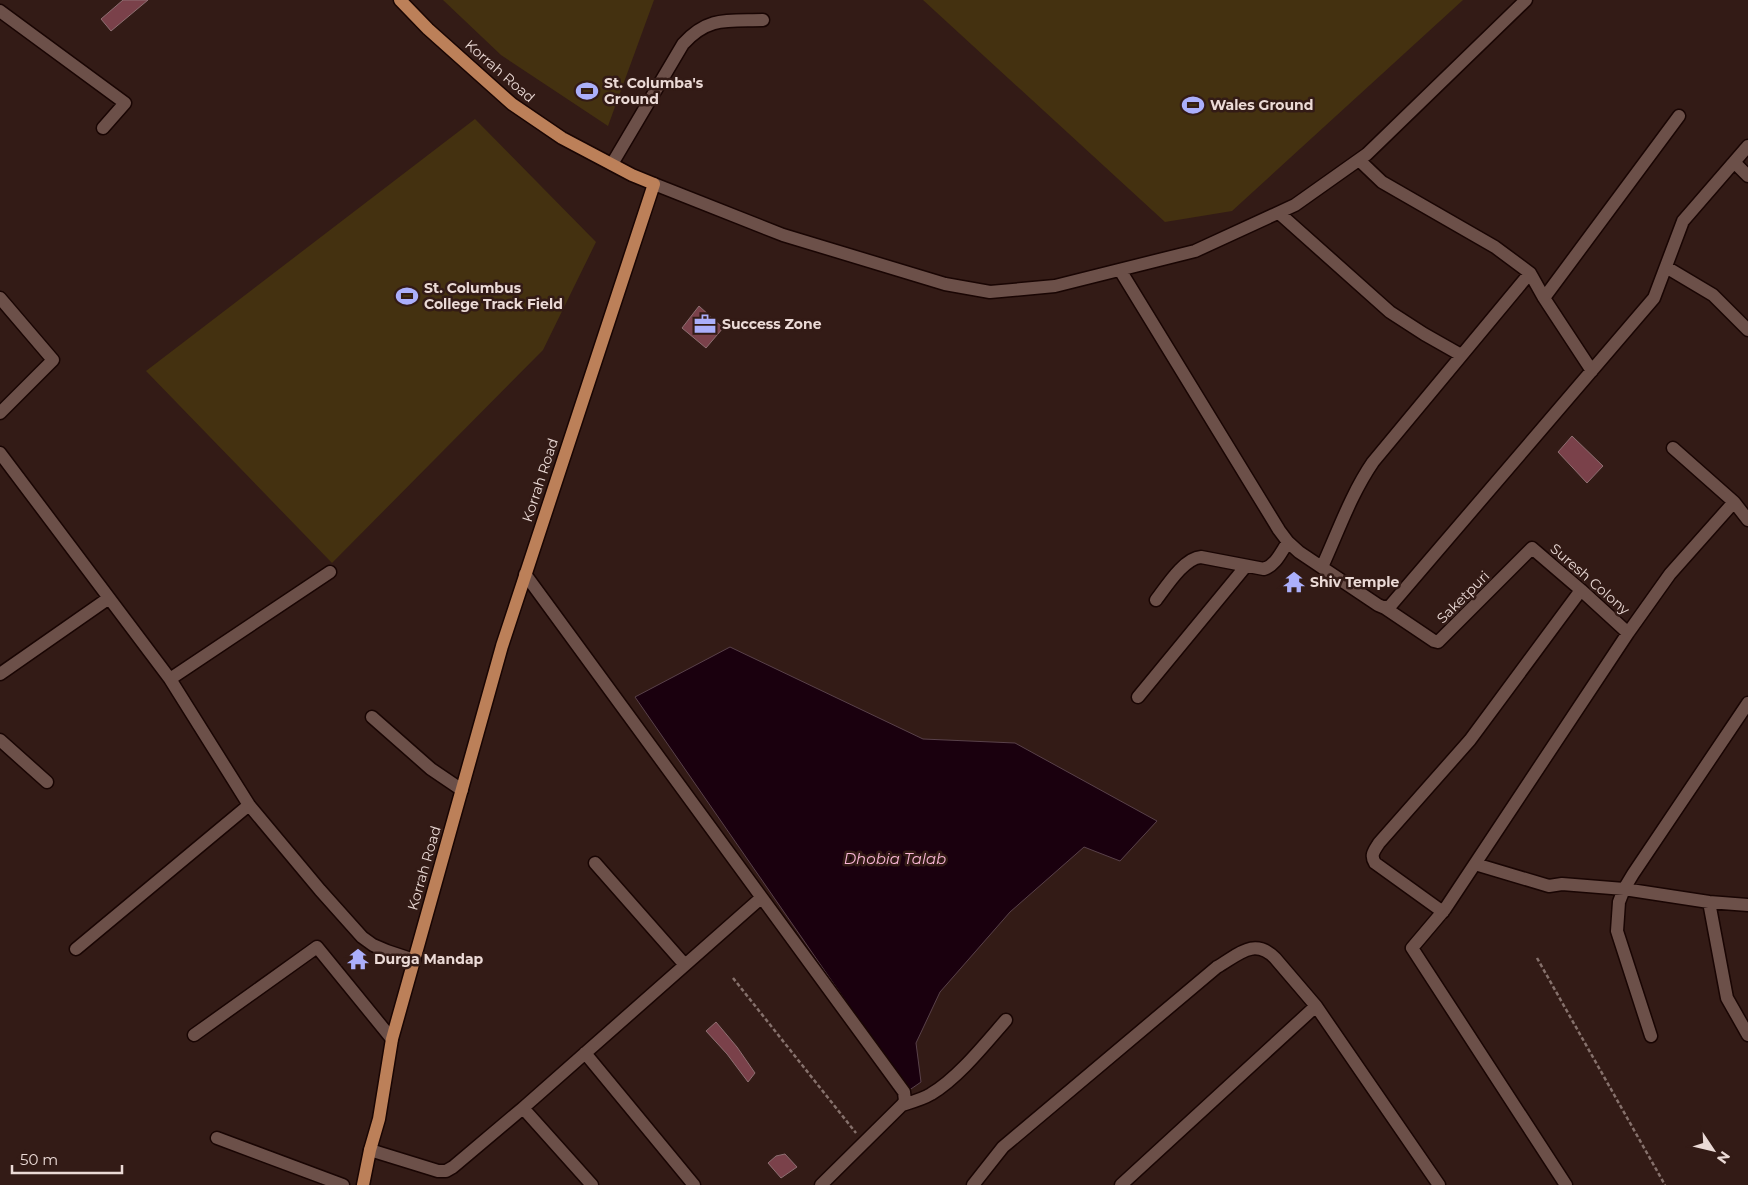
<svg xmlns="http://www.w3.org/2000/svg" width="1748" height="1185" font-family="Montserrat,sans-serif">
<rect width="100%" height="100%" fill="#331b16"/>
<path fill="#443110" d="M443,0H654L608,126L501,55Z
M923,0H1463L1232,211L1165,222Z
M475,119L596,242L543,350L332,563L146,371Z"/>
<path fill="#1a000e" stroke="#59414a" d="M730,647L923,739L1015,743L1157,821L1120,861L1084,847L1010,912L940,992L916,1043L921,1082L908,1091L635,697Z"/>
<path fill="#7a414a" stroke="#8e6f72" d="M123,0H148L111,31L101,19Z
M699,306L723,328L706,348L682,328Z
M1572,436L1603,466L1587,483L1558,452Z
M716,1022L737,1047L755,1073L748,1082L727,1054L706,1031Z
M785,1154L797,1167L781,1178L768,1163L776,1156Z"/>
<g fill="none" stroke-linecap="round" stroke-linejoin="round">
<g stroke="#190503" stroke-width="15">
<path id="minor" d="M0,11L125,103L103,128
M1359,160L1382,182L1495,247L1530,273L1544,298L1592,371
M1734,162L1748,176
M612,164L683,44C708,16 728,21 763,20
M654,184L783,235L945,284L990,292L1055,286L1195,251L1295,205L1367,154L1526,0
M1279,213L1390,312L1424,334L1461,355
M1666,267L1713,295L1748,330
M1120,270L1279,530L1288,542L1299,552L1378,605L1385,608L1391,605L1654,298L1683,221L1748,146
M0,298L53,360L0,413
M1544,298L1679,116
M1673,448L1734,502L1748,520
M0,453L170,679L249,805L320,890L362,937L373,945L387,951L414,960
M1322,567C1338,532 1351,494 1373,462L1530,273
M525,574L904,1092L905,1101L902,1105L821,1185
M1156,600C1166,587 1184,558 1201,557L1264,569C1276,565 1281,552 1288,542
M1385,608L1434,641L1438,642L1532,548L1581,590L1628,633
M0,674L109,598
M170,679L330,572
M1138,697L1246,566
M372,717L431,769L462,790
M0,740L47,782
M595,863L685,965
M1475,864L1549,886L1562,884L1624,889L1709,902L1748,905
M1709,902L1727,998L1748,1035
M1443,912L1375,863C1370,855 1374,851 1379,843L1470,740L1581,590
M76,949L249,805
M194,1035L317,947L392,1039
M1651,1036L1617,931L1619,902L1624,889L1633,874L1748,703
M585,1053L694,1185
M902,1105C912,1102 923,1099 931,1094C958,1078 985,1044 1006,1020
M523,1108L592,1185
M217,1138L343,1185
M370,1150L438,1171H446L453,1167L523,1108L761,898
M973,1185L1003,1147L1217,967C1238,955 1254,937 1275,958L1316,1006L1439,1185
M1121,1185L1316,1006
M1566,1185L1412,948L1445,909L1628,633L1670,574L1734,502"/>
</g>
<g stroke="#190503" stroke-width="15">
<path id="major" d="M363,1185L370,1150L379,1119L392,1039L502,646L654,184L632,175L562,138L512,104L428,29L400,0"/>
</g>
<path stroke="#86716c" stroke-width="2.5" stroke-dasharray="4 2.5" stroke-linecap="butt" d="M1537,958L1665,1185
M733,978L856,1133"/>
<use href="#minor" stroke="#6c5049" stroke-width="12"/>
<use href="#major" stroke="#bc8059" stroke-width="12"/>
</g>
<defs>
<g id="stadium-bare" transform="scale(1.725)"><path d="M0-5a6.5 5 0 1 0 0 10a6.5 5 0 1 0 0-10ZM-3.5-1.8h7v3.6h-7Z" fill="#abaffb" stroke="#331b16" stroke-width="2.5" paint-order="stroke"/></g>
<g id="office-bare" transform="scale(1.725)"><path d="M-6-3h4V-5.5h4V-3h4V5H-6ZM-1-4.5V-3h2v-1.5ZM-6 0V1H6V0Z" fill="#abaffb" stroke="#331b16" stroke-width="2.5" paint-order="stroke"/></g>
<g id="temple-bare" transform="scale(1.725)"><path d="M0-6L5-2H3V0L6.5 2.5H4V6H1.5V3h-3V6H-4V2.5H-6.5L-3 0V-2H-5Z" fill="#abaffb" stroke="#331b16" stroke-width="2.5" paint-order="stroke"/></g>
</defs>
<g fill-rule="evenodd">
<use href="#stadium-bare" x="587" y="91"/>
<use href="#stadium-bare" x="1193" y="105"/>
<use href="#stadium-bare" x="407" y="296"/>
<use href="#office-bare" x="705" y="324"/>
<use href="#temple-bare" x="1294" y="582"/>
<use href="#temple-bare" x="358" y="959"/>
</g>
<g text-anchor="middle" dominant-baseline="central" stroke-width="5" stroke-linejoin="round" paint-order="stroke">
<g font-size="14" fill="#ebdad6" stroke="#331b16">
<text transform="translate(500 71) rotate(41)">Korrah Road</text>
<text transform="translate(540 480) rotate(-72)">Korrah Road</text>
<text transform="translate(1590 579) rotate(41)">Suresh Colony</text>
<text transform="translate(1463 597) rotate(-45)">Saketpuri</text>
<text transform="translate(424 868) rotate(-74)">Korrah Road</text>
</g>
<g font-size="14" font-weight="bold" fill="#ebdad6" stroke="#331b16" text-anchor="start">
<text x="604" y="83">St. Columba's<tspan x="604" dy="16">Ground</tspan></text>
<text x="1210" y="105">Wales Ground</text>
<text x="424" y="288">St. Columbus<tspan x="424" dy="16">College Track Field</tspan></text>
<text x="722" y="324">Success Zone</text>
<text x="1310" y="582">Shiv Temple</text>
<text x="374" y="959">Durga Mandap</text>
</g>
<g font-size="15" font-style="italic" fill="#fab7d7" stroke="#331b16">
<text x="895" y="858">Dhobia Talab</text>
</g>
</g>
<g transform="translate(1713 1150) rotate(125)" stroke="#331b16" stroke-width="4" paint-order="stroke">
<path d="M0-4L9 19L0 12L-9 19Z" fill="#ebdad6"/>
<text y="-8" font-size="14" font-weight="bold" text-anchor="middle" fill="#ebdad6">N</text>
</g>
<path d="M12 1165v8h110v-8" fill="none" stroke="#ebdad6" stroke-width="2.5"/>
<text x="20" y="1165" font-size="15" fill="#ebdad6" stroke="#331b16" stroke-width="4" paint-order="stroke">50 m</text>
</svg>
